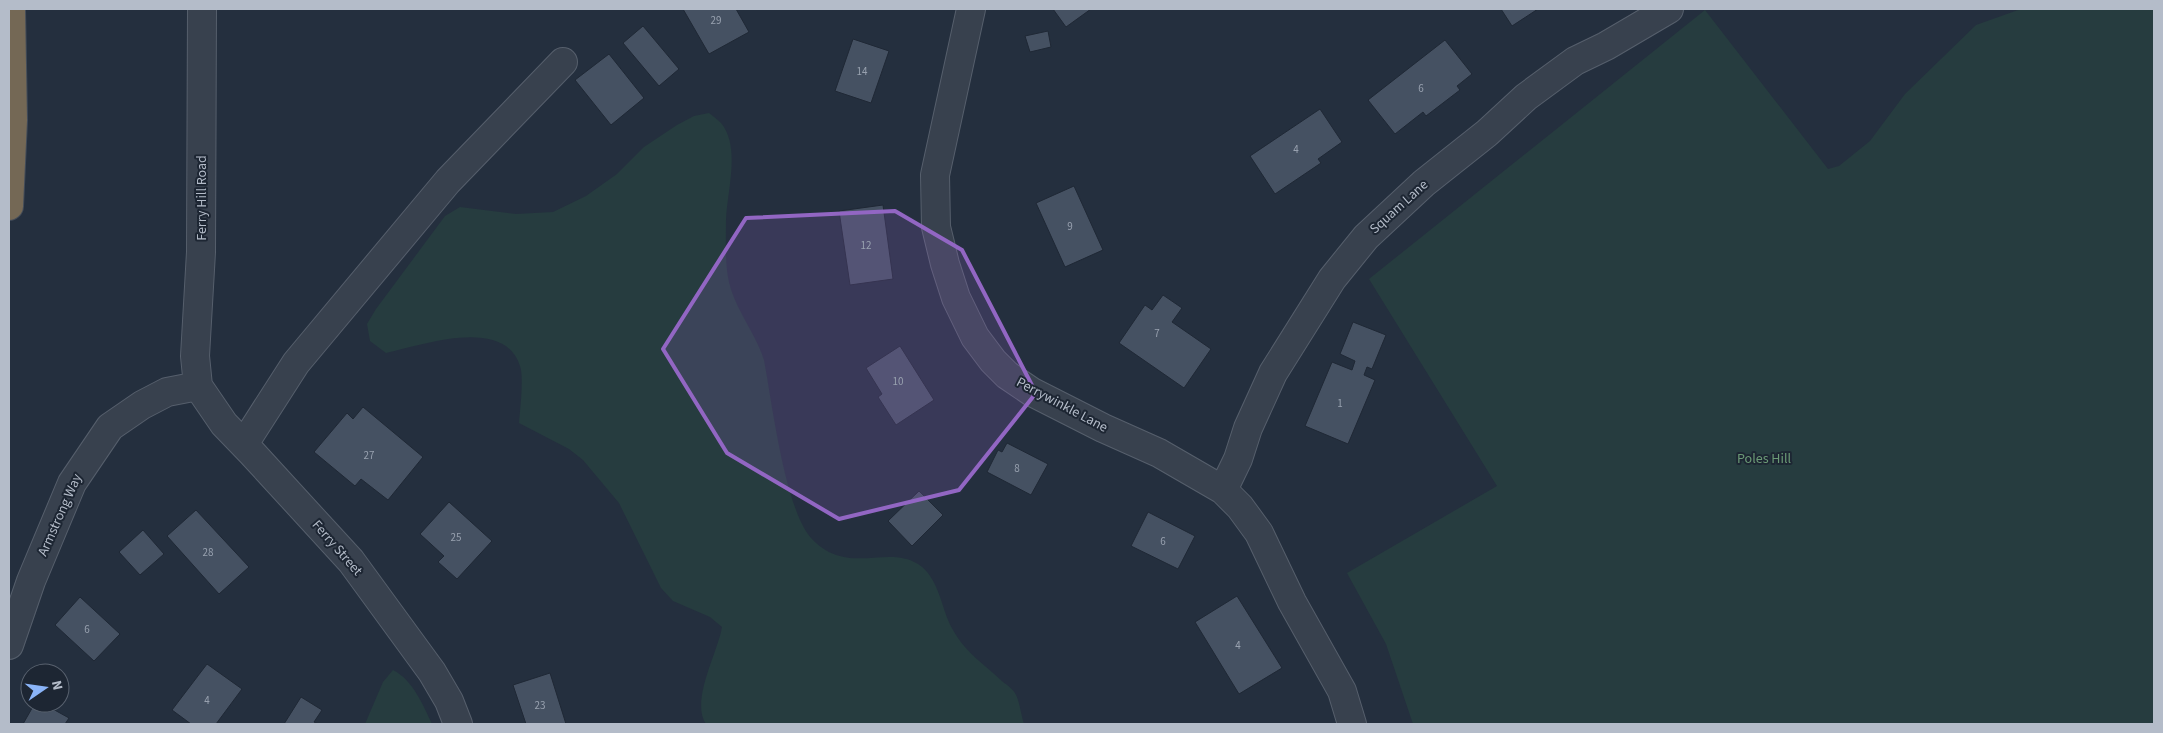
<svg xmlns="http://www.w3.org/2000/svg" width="2163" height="733" font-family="'Source Sans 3',sans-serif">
<rect width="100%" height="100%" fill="#242f3e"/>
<path fill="#263c3f" d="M2021,9H2154V724H1413L1386,644L1347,573L1497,486L1369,279L1705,10L1828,169L1839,166L1870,141L1905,94L1976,25Z
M709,113C713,116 717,119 721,123C741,147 727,191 726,220C726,238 725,259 728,277C733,307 755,331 764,360C772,402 785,509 811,538C847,577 886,544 918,564C940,578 941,610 953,630C964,651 986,666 1003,682C1007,685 1014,690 1016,695C1020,703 1021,715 1024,724H706C690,701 718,652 722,627L710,617L673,601L661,588L619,503L583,460L569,449L519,423C520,410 524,377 520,366C504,316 423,345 386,353L370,341L367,324L376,309L445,216L460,207L516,214L553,212L586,196L617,174L644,147L677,125L694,116Z
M393,670C413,680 423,705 432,724H365L383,682Z"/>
<path fill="#455162" stroke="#1f2835" d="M683,9H736L749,32L709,54Z
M1053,9H1091L1066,27Z
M1501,9H1538L1512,26Z
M643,26L679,69L659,86L623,43Z
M1048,31L1051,47L1030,52L1025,36Z
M853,39L889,51L871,103L835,91Z
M1445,40L1472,74L1457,86L1460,90L1426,116L1423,112L1395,134L1368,100Z
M609,54L644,98L611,125L575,80Z
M1320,109L1342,142L1318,159L1321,163L1275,194L1250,156Z
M1074,186L1103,250L1065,267L1036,203Z
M883,205L893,279L850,285L839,211Z
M1163,295L1182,308L1172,322L1211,349L1184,388L1119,343L1145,305L1152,310Z
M1353,322L1386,335L1372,369L1367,367L1364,375L1375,380L1348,444L1305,426L1332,362L1352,370L1355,361L1340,354Z
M900,346L934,400L896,425L878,397L882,394L866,368Z
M363,407L423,457L388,500L361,479L355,486L314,452L347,413L353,419Z
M1007,443L1048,464L1031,495L987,472L998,450L1002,452Z
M919,491L943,515L912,546L888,521Z
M449,502L492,541L457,579L438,562L444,556L420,534Z
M196,510L249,567L219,594L167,536Z
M1148,512L1195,536L1178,569L1131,546Z
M143,530L164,554L140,575L119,552Z
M1237,596L1282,668L1239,694L1195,622Z
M80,597L120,634L94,661L55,625Z
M207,664L242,689L216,724H191L172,710Z
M550,673L566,724H526L513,685Z
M301,697L322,710L314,722L318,724H284Z
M35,703H42L69,718L65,724H23Z"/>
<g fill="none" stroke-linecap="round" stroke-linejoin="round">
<g stroke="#565f6c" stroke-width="30">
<path id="minor" d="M202,9L201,252L195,356L198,386L224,424L252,453L351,561L432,672L449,701L458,724
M971,9L935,175L936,227L945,264L956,298L975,337L993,361L1007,375L1032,392L1103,428L1159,453L1223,490L1240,507L1259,533L1292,602L1342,691L1352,724
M244,444L296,363L448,181L563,62
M1223,490L1238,459L1248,428L1273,373L1332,279L1366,237L1424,183L1487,133L1526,97L1575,61L1606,46L1669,9
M9,645L31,581L72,483L110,427L142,405L167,392L198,386"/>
</g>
<g stroke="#434c59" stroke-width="30">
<path id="highway" d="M9,206L13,120L11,9"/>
</g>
<use href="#minor" stroke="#38414e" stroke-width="28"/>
<use href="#highway" stroke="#746855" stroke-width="28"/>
</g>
<path fill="#9266c3" fill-opacity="0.2" stroke="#9266c3" stroke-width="4" stroke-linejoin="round" d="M895,211L962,250L1036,393L959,490L839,519L727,453L663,349L746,218Z"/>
<g text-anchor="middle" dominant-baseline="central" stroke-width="4" stroke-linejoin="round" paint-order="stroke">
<g font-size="11" fill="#98a1af">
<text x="716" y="20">29</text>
<text x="862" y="71">14</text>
<text x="1421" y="88">6</text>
<text x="1296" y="149">4</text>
<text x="1070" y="226">9</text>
<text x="866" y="245">12</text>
<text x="1157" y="333">7</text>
<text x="898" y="381">10</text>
<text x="1340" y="403">1</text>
<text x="369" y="455">27</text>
<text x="1017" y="468">8</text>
<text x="456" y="537">25</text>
<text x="1163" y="541">6</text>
<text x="208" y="552">28</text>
<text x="87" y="629">6</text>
<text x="1238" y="645">4</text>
<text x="207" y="700">4</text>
<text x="540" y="705">23</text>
</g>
<g font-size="14" fill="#b4bcc9" stroke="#1d2633">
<text transform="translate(202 198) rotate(-90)">Ferry Hill Road</text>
<text transform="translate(1399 207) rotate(-42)">Squam Lane</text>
<text transform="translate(1062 405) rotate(28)">Perrywinkle Lane</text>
<text transform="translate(60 515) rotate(-66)">Armstrong Way</text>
<text transform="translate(337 548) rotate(49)">Ferry Street</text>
</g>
<g font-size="14" fill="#6b9a76" stroke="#1d2633">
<text x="1764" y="459">Poles Hill</text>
</g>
</g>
<rect width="2163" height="733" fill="none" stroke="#b4bcc9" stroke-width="20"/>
<g transform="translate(45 688) rotate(77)"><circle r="24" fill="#1d2633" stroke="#59626f"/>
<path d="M0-4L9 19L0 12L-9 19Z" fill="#8ab4f8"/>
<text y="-8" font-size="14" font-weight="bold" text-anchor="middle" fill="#b4bcc9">N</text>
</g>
</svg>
